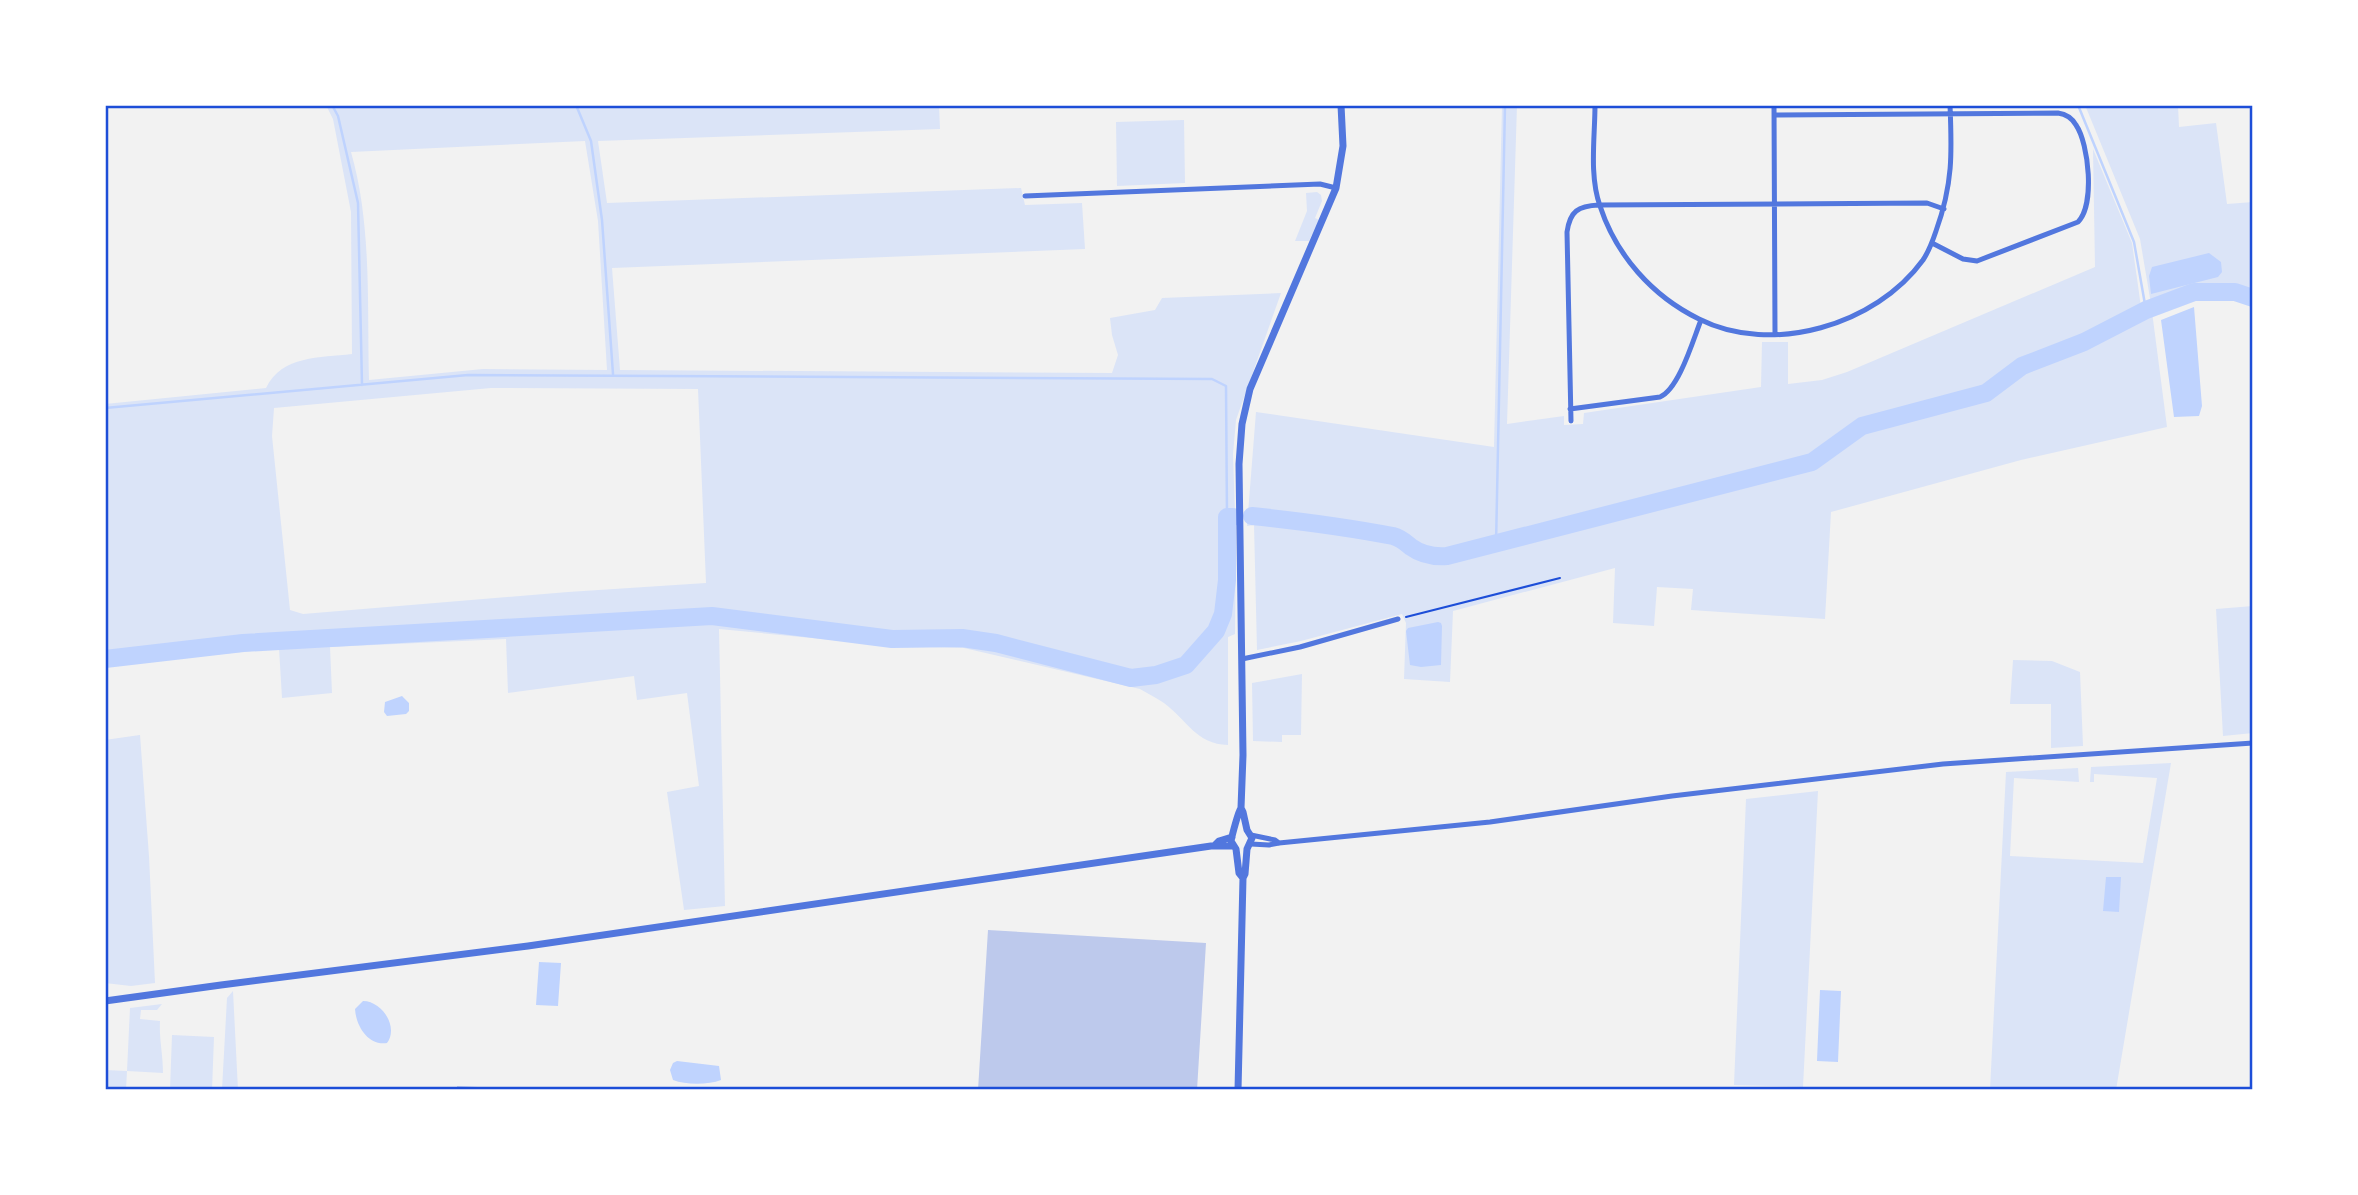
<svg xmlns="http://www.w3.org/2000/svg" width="2358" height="1195" font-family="Raleway,sans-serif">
<rect width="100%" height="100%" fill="#f2f2f2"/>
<path fill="#dbe4f7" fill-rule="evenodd" d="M326,105H939L940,129L598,141L607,203L1021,188L1025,205L1082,203L1085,249L612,268L620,370L1112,373L1118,355L1112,335L1110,318L1155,310L1162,298L1281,293L1236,420L1233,454L1236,544L1235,634L1228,637V745C1196,744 1188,721 1164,703C1157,698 1148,694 1140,689L964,648L895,646L719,629L725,906L684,910L667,792L699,786L687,693L637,700L634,676L508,693L506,639L330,647L332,693L282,698L279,648L105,666V404L266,388C282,355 320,358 352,354L351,212L333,119ZM585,141L598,221L607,370L483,369L369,380C367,305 372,225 351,152ZM491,388L698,389L706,583L568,592L303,614L290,610L272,436L274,408Z
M1502,105H1517L1507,424L1564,416V425L1583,424L1584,413L1761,387L1762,342H1788V384L1822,380L1847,372L2095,267L2093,149L2132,243L2141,307L2151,304L2140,239L2085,105H2178L2179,127L2216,123L2227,204L2253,202V293C2209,282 2191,286 2151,304L2167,427L2021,460L1831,512L1825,619L1691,610L1693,589L1657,587L1654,626L1613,623L1615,568L1453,611L1450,682L1404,679L1406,623L1402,614L1301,641L1257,650L1254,525L1247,526L1256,412L1494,447Z
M1184,120L1185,183L1117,186L1116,122Z
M1306,193L1317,192L1321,195L1322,201L1315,218L1319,220L1309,241H1295L1307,211Z
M2253,606V733L2223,736L2216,609Z
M2013,660L2052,661L2080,672L2083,746L2051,748V704H2010Z
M1302,674L1301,735H1282V742L1253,741L1252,683Z
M140,735L149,856L155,983L131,986L105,983V740Z
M2171,763L2116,1090H1990L2006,772L2078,768L2079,782L2014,778L2010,856L2143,863L2157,778L2094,774V782H2090L2091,767Z
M1818,791L1803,1087L1734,1085L1746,799Z
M233,991L238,1090H222L227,998Z
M162,1004L157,1010H141L140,1019L160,1021C159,1039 163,1054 163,1073L127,1071L126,1090H105V1070L127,1071L130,1008Z
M172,1035L214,1037L212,1090H170Z"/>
<path fill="#bfd3fe" d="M2209,253L2221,262L2222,272L2218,277L2151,294L2149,276L2152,267Z
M2194,307L2202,406L2199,416L2174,417L2161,320Z
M1438,622L1441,623L1442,626L1441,665L1421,667L1410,665L1406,631L1408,628Z
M402,696L409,703V711L406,714L387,716L384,712L385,702Z
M2106,877H2121L2119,912L2103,911Z
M539,962L561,963L558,1006L536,1005Z
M1820,990L1841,991L1838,1062L1817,1061Z
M363,1001C382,1001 399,1027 387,1043C368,1046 356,1026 355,1009Z
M677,1061L719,1066L721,1080C708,1085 686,1085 673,1080L670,1070L673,1063Z"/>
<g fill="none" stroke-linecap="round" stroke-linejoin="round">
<path stroke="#bfd3fe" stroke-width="2.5" d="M332,105L338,116L358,203L362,385
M576,105L591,141L602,220L613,374
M2078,105L2134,242L2146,310
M105,408L468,375L1212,379L1226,386L1227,517
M1496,545L1505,105"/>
<path stroke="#bfd3fe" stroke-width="18" d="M1252,516C1300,521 1346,527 1393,536C1401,538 1405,542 1411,547C1422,555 1434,557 1447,556L1812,462L1862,426L1986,393L2022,366L2084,342L2146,310L2194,292H2235L2253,298
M105,659L243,643L712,616L892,639L962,638L996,643L1131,678L1156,675L1186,665L1216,631L1223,614L1227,580V517H1233"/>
</g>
<path fill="#bdc9ec" d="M988,930L1206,943L1197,1090H978Z
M457,1086L498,1088V1090H457Z"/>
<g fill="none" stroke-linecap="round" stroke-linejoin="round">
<path stroke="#1d4ed8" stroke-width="2" d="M1406,617L1560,578"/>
<path stroke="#5277de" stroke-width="5" d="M1595,105C1595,137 1589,175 1600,206C1616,255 1652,296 1699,319C1772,356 1876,325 1923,260C1929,251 1933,240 1936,231C1953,184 1952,153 1950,105
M1774,105L1775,333
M1774,115L2058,113C2065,114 2072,118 2076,125C2089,144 2095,205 2078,222L1977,261L1963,259L1932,243
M1025,196L1320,184L1336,188
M1570,409L1660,397C1679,389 1693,340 1701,320
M1571,421L1567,232C1570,211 1578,206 1599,205L1927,203L1944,209
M1242,659L1300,647L1398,619
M1251,835L1275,840L1279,843
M1251,844L1269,845L1279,843L1490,822L1672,796L1943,764L2253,743"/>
<path stroke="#5277de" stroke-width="7" d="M1215,845L1219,841L1232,837
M1243,878L1239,873L1236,849L1231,841C1232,836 1238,812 1241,808L1243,755L1239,464L1242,424L1250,389L1336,188L1343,146L1341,105
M105,1001L221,985L528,946L1211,846H1233
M1238,1090L1243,878L1245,874L1247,849L1252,838L1247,830L1243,812L1241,808"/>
</g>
<rect width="2358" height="1195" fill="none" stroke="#ffffff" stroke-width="214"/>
<rect x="107" y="107" width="2144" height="981" fill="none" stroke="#1d4ed8" stroke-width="2.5"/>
</svg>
